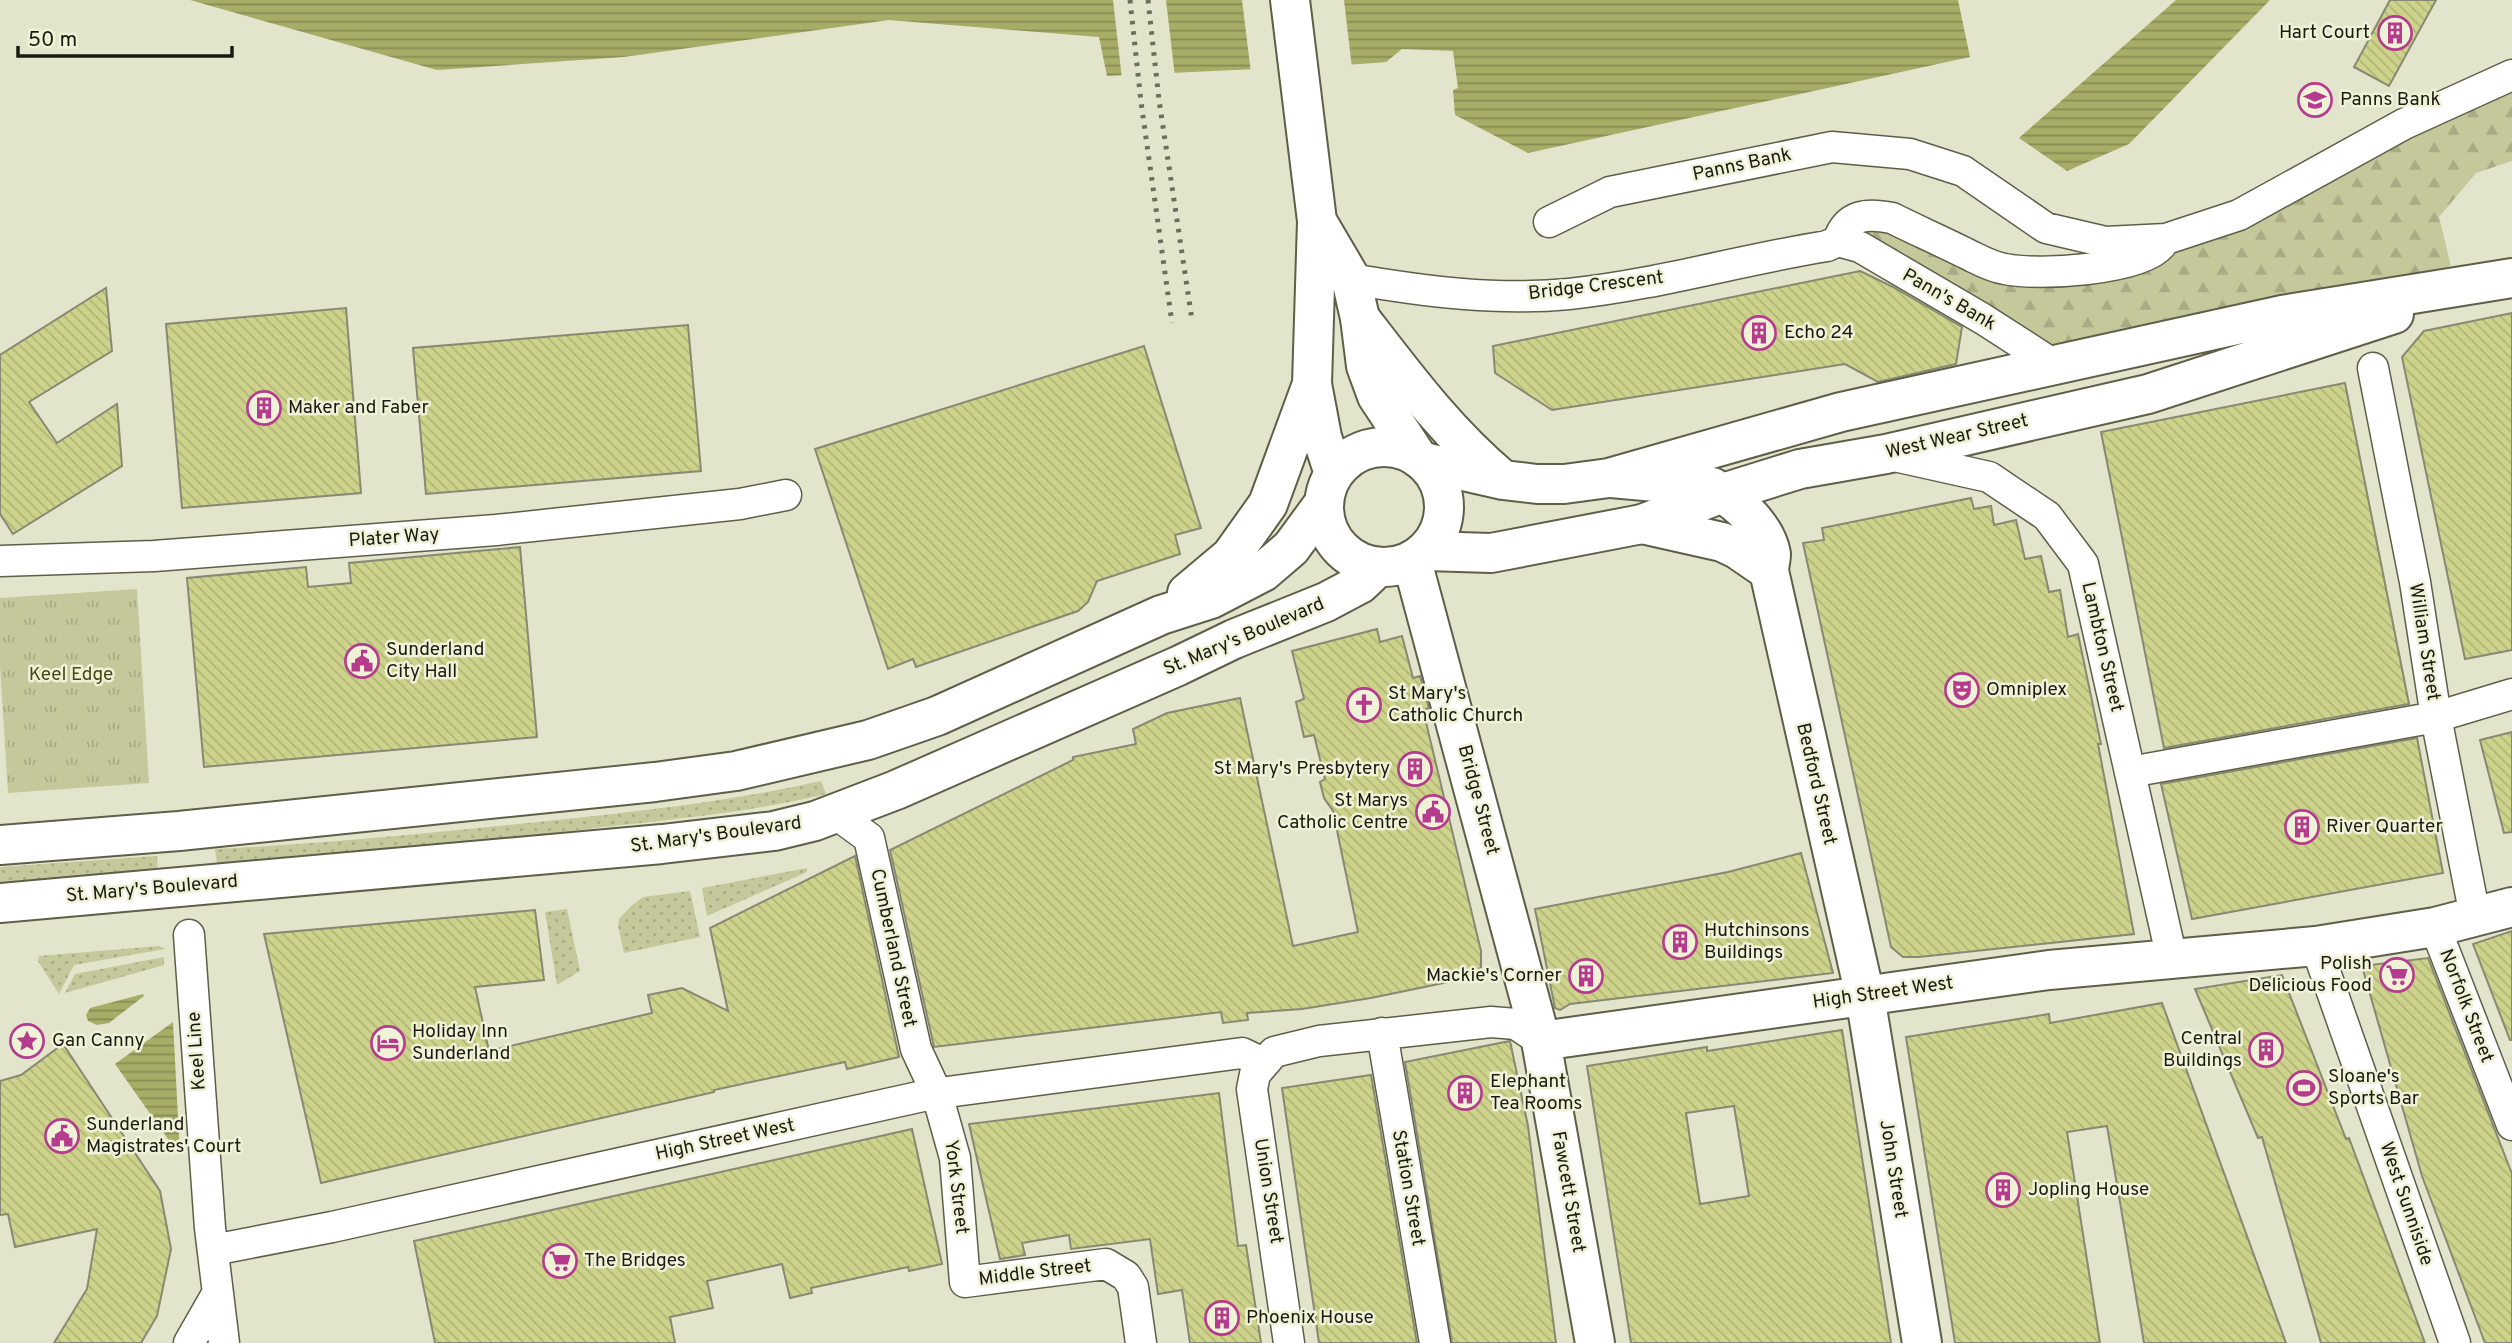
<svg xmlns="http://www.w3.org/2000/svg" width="2512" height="1343" font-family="Overpass,sans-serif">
<defs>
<pattern id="grass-dots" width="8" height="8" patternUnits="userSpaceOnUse" patternTransform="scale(1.75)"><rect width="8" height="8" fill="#c4c89b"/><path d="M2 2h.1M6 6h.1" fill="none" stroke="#a8ab84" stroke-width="1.8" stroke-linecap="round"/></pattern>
<pattern id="forest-firs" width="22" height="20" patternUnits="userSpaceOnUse" patternTransform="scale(1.75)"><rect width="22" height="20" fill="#c4c89b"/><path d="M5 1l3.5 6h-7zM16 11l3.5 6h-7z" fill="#a8ab84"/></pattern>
<pattern id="park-tufts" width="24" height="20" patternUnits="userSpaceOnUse" patternTransform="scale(1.75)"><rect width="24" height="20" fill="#c4c89b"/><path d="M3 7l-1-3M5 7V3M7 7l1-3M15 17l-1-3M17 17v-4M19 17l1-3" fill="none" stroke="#a8ab84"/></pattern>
<pattern id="water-rules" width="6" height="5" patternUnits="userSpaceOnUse" patternTransform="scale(1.75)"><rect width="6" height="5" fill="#a7ac66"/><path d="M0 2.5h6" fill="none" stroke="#878b53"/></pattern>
<pattern id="building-back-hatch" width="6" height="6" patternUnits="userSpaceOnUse" patternTransform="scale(1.75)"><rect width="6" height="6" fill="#ced38c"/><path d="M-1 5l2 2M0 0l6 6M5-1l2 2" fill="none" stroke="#b0b578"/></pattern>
</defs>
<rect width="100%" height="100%" fill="#e2e5cb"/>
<path fill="url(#grass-dots)" d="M821,781L826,794C744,814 661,820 578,830C458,845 338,858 217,863L215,849C323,844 430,833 538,822C633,812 728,802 821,781Z
M157,856L158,872L0,883V867Z
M807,868V872L707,916L702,888Z
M690,891L700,937L624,953L618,926L619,919L631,906L643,897Z
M567,909L580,971L557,985L545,912Z
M159,946L165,949L74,965L59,994L38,961L39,956Z
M164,957V965L65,993L75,974Z"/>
<path fill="url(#forest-firs)" d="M2512,92V161L2476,173L2439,217L2451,266L2282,315L2056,366L1842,230L1863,216L1988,264L2062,272L2316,172Z"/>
<path fill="url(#park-tufts)" d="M137,589L149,783L8,793L0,666V598Z"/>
<path fill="url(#water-rules)" d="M190,0H1958L1970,57L1528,153L1455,115L1453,90L1458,88L1453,51L1402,49L1386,62L1361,64L1107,76L1099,37L889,20L624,57L437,70Z
M2176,0H2270L2129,144L2067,171L2019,138Z
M143,994L144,996L109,1023L97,1025L88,1021L86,1015L90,1008Z
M173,1022L180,1156L115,1064Z"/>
<path fill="#e2e5cb" d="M1113,0H1166L1175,77L1122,79Z
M1242,0H1344L1352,68L1251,73Z"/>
<path fill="url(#building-back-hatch)" stroke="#878972" stroke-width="2" fill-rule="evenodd" d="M2390,0H2436L2389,86L2354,67Z
M1860,271L1893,287L1962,327L1956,364L1878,382L1845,364L1552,410L1495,373L1493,346Z
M106,288L112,351L29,402L57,443L117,404L122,466L13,534L0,514V355Z
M346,308L361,493L182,508L166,324Z
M2512,313V650L2465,659L2402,357L2424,331Z
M688,325L701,471L426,494L413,348Z
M1144,346L1201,528L1175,535L1180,554L1097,581L1088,602L1078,611L916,667L913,659L888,669L815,449Z
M2345,383L2409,704L2164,748L2101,432Z
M1971,498L1974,509L1991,506L1994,525L2016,520L2025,559L2041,556L2049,592L2060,590L2068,637L2078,634L2101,744H2098L2134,934L1919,957H1903L1891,947L1803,543L1824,540L1822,528Z
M520,547L537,737L204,767L187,578L306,567L308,587L351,583L349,563Z
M1377,629L1380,642L1402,636L1413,678L1420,676L1429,708L1423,710L1481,951V967L1474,975L1463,979L1371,998L1302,1009L1247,1013L1248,1020L1223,1023L1221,1012L934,1047L890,850L1073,760V757L1136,744L1133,729L1167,713L1240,698L1293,946L1358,932L1333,811L1324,798L1320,782L1325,779L1314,735L1304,737L1296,702L1304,699L1292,651Z
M2512,732V832L2504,833L2480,740Z
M2417,738L2443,873L2192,919L2161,784Z
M1801,853L1833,973L1570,1004L1560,1010L1555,1008L1535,909L1728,872Z
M855,856L899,1057L847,1069L845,1062L714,1090V1092L321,1183L264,934L535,910L544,980L475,987L489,1051L652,1013L648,995L682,988L728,1011L710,928Z
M2512,931V1040H2510L2473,944Z
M2428,958L2512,1174V1343H2485L2422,1176L2362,966Z
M2282,975L2346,1139L2349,1138L2425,1343H2321L2262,1137L2258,1138L2195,989Z
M2162,1003L2286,1343H2144L2107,1126L2067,1132L2100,1343H1955L1906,1037L2049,1014L2050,1023Z
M1842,1030L1891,1343H1631L1587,1066L1707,1047V1051ZM1734,1106L1749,1196L1700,1204L1686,1113Z
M1510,1041L1528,1126L1556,1343H1452L1405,1062Z
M63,1044L160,1191L171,1249L157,1316L141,1343H54L87,1289L97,1229L15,1247L8,1214L0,1215V1081L21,1075Z
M1371,1075L1417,1343H1319L1282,1088Z
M1219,1093L1238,1246L1246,1245L1261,1343H1190L1182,1290L1158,1294L1150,1239L1071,1249L1069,1235L1022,1243L1025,1255L1000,1259L969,1124Z
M912,1129L942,1264L909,1271L908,1267L811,1288L812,1293L790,1298L782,1264L707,1281L713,1308L670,1317L675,1343H435L414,1241Z"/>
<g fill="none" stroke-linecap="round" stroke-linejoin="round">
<g stroke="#5d5f49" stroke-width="33">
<path id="street" d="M1549,222L1610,192L1832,147L1910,154L1963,171L2046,228L2106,242L2166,239L2239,215L2404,124L2512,75
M1838,241C1847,214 1867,213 1892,218C1916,230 1941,241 1965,253C1978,259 1991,267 2005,269C2037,276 2140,270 2161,245
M1838,241L1860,247L1983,319L2056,366
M1351,279C1422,291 1496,301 1569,294C1656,285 1740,260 1827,246L1838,241
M2373,368L2415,582L2436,717L2475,916
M1890,455L1989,477L2047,516L2083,564L2172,959
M0,561L154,556L496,530L740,504L786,495
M2130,772L2436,717L2512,694
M836,814L869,838L916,1049L937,1094L955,1158L965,1282L1106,1264L1126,1276L1133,1287L1141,1343
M2435,927L2512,1125
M189,935L210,1228L224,1343
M2316,946L2455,1343
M1382,1033L1435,1343
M213,1250L332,1227L932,1094L1242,1053L1263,1063
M189,1343L217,1294
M1289,1343L1252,1089L1255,1074L1274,1052L1319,1041L1491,1022L1516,1024L1541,1041"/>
</g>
<g stroke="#5d5f49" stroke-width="42">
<path id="secondary" d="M1611,478L1712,487C1736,500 1766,526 1771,554C1771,559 1769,566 1769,571L1865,996L1922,1343
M1642,524L1722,542L1737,549L1769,571
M1412,561L1541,1041L1595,1343
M1541,1041L2049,970L2316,946L2435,927L2512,907"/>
</g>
<g stroke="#5d5f49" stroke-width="42">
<path id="primary" d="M1360,318C1404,375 1446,432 1502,479
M1424,462L1503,480L1537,484H1564L1609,478L1841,412L2282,315L2512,278
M1426,551L1491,553L1642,524L1723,493L1800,469L1886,454L2148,394L2394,314"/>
</g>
<g stroke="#5d5f49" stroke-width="42">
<path id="highway" d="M1290,0L1317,221L1312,384L1322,437L1334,474
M1317,221L1351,279L1360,318L1366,366L1377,396L1418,458
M1324 507a60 60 0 1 1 120 0a60 60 0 1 1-120 0Z
M1187,593L1231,556L1268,504L1312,384
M0,845L179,831L655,782L736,771L868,740L937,716L1161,615L1211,599L1263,572L1291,548L1324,503
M0,903L662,844L774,831L815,821L896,790L1178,666L1234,639L1326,602L1360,584L1378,567"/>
</g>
<use href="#street" stroke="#fff" stroke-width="30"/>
<use href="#secondary" stroke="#fff" stroke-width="38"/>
<use href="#primary" stroke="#fff" stroke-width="38"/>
<use href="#highway" stroke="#fff" stroke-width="38"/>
<path stroke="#6b6d5d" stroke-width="5" stroke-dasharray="3.5 7" stroke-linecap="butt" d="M1130,0L1141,102L1172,323
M1148,0L1159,100L1192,320"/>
</g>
<defs>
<g id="building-ring" transform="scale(1.75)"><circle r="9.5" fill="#f0f2d8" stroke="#b53b8d" stroke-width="1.5"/><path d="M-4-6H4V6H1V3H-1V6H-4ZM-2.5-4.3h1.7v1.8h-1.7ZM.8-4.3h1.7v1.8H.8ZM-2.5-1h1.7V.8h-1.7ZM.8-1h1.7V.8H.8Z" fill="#b53b8d"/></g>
<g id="university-ring" transform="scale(1.75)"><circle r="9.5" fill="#f0f2d8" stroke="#b53b8d" stroke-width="1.5"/><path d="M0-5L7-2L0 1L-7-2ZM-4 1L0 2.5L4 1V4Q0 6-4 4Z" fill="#b53b8d"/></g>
<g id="civic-ring" transform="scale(1.75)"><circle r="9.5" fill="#f0f2d8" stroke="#b53b8d" stroke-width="1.5"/><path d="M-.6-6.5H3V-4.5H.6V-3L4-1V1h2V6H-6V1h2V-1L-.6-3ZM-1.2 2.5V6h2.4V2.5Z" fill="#b53b8d"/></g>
<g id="theatre-ring" transform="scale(1.75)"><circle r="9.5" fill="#f0f2d8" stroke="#b53b8d" stroke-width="1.5"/><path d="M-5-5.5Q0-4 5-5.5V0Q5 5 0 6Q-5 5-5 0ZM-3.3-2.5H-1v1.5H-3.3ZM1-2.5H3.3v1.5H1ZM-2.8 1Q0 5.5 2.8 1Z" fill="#b53b8d"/></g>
<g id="church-ring" transform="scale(1.75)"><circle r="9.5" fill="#f0f2d8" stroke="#b53b8d" stroke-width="1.5"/><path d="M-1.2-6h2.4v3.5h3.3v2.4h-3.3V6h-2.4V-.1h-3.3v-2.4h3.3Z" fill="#b53b8d"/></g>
<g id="supermarket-ring" transform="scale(1.75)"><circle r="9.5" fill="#f0f2d8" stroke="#b53b8d" stroke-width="1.5"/><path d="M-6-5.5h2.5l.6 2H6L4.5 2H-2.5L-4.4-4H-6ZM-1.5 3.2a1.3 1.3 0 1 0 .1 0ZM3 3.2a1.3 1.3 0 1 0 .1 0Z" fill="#b53b8d"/></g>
<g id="sight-ring" transform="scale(1.75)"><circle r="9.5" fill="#f0f2d8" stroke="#b53b8d" stroke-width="1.5"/><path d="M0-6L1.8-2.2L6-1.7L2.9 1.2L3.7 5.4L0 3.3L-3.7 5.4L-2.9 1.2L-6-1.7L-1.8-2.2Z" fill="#b53b8d"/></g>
<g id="hotel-ring" transform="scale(1.75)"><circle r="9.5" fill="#f0f2d8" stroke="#b53b8d" stroke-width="1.5"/><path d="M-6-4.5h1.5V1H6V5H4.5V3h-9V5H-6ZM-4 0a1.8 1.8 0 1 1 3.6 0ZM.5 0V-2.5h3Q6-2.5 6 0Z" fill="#b53b8d"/></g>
<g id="stadium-ring" transform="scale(1.75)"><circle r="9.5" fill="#f0f2d8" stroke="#b53b8d" stroke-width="1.5"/><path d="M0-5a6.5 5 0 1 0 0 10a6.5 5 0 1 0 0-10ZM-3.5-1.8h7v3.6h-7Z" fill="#b53b8d"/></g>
</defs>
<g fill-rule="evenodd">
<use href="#building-ring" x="2395" y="33"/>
<use href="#university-ring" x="2315" y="100"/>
<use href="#building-ring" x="1759" y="333"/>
<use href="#building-ring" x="264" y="408"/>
<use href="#civic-ring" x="362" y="661"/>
<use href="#theatre-ring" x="1962" y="690"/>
<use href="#church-ring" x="1364" y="705"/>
<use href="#building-ring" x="1415" y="769"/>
<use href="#civic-ring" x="1433" y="812"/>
<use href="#building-ring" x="2302" y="827"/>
<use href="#building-ring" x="1680" y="942"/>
<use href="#supermarket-ring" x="2397" y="975"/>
<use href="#building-ring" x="1586" y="976"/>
<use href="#sight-ring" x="27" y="1041"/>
<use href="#hotel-ring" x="388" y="1043"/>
<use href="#building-ring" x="2266" y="1050"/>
<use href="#stadium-ring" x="2304" y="1088"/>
<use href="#building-ring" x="1465" y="1093"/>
<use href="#civic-ring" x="62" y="1136"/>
<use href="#building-ring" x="2003" y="1190"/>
<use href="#supermarket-ring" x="560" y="1261"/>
<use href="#building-ring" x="1222" y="1318"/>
</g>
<g text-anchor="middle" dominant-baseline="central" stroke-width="5" stroke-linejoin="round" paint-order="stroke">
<g font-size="19" fill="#1a1a11" stroke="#f0f2d8" text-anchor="start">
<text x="2370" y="33" text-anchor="end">Hart Court</text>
<text x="2340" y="100">Panns Bank</text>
<text x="1784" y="333">Echo 24</text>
<text x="288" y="408">Maker and Faber</text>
<text x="386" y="650">Sunderland<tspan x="386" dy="22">City Hall</tspan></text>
<text x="1986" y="690">Omniplex</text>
<text x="1388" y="694">St Mary's<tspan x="1388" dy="22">Catholic Church</tspan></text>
<text x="1390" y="769" text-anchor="end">St Mary's Presbytery</text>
<text x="1408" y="801" text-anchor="end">St Marys<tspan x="1408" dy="22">Catholic Centre</tspan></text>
<text x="2326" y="827">River Quarter</text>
<text x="1704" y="931">Hutchinsons<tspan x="1704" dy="22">Buildings</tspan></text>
<text x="2372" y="964" text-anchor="end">Polish<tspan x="2372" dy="22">Delicious Food</tspan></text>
<text x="1562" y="976" text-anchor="end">Mackie's Corner</text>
<text x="412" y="1032">Holiday Inn<tspan x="412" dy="22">Sunderland</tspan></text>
<text x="2242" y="1039" text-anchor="end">Central<tspan x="2242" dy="22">Buildings</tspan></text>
<text x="52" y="1041">Gan Canny</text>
<text x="2328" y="1077">Sloane's<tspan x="2328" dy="22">Sports Bar</tspan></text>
<text x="1490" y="1082">Elephant<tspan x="1490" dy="22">Tea Rooms</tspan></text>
<text x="86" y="1125">Sunderland<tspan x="86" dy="22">Magistrates' Court</tspan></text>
<text x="2028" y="1190">Jopling House</text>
<text x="584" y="1261">The Bridges</text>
<text x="1246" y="1318">Phoenix House</text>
</g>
<g font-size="19" fill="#1a1a11" stroke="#f0f2d8">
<text transform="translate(1742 165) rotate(-12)">Panns Bank</text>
<text transform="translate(1596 286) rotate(-7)">Bridge Crescent</text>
<text transform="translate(1949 300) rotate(30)">Pann's Bank</text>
<text transform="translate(1957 437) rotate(-13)">West Wear Street</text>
<text transform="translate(394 538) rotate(-4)">Plater Way</text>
<text transform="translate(1244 637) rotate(-23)">St. Mary's Boulevard</text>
<text transform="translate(2424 642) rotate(81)">William Street</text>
<text transform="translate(2102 647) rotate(77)">Lambton Street</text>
<text transform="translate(1816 784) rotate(77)">Bedford Street</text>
<text transform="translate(1478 800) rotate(75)">Bridge Street</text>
<text transform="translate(716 835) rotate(-8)">St. Mary's Boulevard</text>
<text transform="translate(152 889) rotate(-5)">St. Mary's Boulevard</text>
<text transform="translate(893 948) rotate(78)">Cumberland Street</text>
<text transform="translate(1883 993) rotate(-8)">High Street West</text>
<text transform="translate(2466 1006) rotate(69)">Norfolk Street</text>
<text transform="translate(197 1051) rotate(-94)">Keel Line</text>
<text transform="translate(725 1140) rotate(-12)">High Street West</text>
<text transform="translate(1893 1169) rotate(81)">John Street</text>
<text transform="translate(956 1187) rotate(83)">York Street</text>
<text transform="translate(1408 1188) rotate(80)">Station Street</text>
<text transform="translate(1268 1191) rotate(81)">Union Street</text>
<text transform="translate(1568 1192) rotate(80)">Fawcett Street</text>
<text transform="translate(2406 1204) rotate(71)">West Sunniside</text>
<text transform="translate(1035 1273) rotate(-7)">Middle Street</text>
</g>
<g font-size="19" fill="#474914" stroke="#f0f2d8">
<text x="71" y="675">Keel Edge</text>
</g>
</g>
<path d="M18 46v10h214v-10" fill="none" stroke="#1a1a11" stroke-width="3.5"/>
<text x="28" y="46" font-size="21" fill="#1a1a11" stroke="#f0f2d8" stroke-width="5" paint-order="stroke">50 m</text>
</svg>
